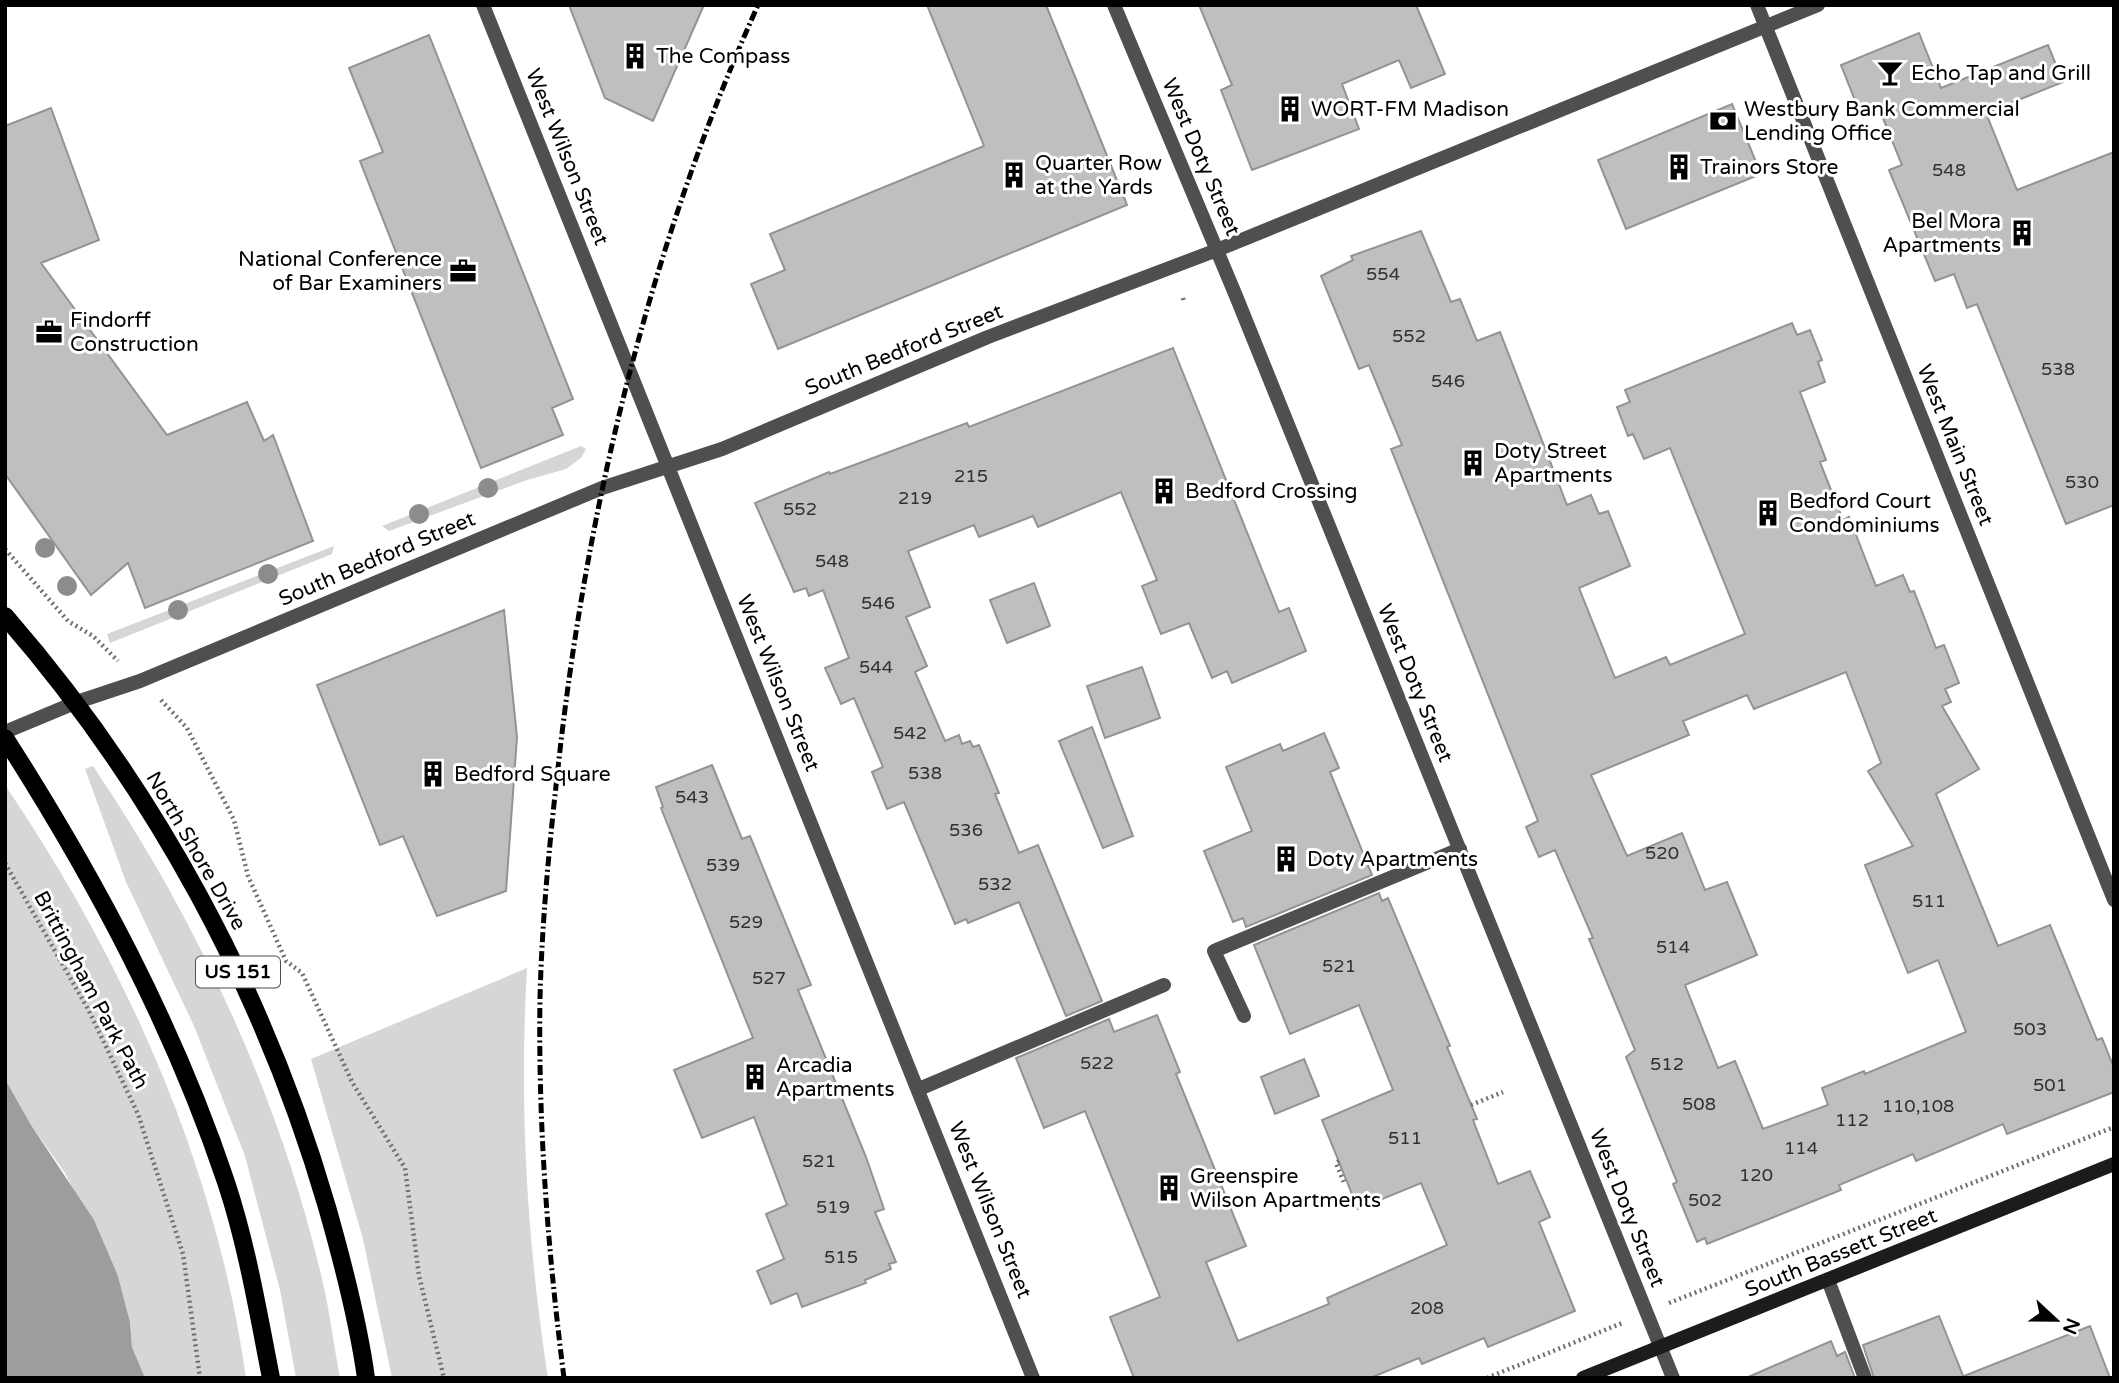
<svg xmlns="http://www.w3.org/2000/svg" width="2119" height="1383" font-family="'Varela Round',sans-serif">
<rect width="100%" height="100%" fill="#fff"/>
<path fill="#d6d6d6" d="M581,446L586,449L581,458L566,469L524,481L389,531L382,526Z
M334,546L332,554L110,643L107,634Z
M93,766C198,921 281,1100 323,1283C330,1314 334,1346 340,1378H296L280,1290L245,1156L194,1026L126,882L85,769Z
M5,785C125,962 216,1164 246,1378H145L132,1347L130,1322L118,1276L65,1173L31,1125L5,1079Z
M527,968C519,1104 527,1243 548,1378H392L363,1239L311,1059Z"/>
<path fill="#9d9d9d" d="M5,1079L31,1125L94,1220L118,1276L130,1322L132,1347L145,1378H5Z"/>
<path fill="#bfbfbf" stroke="#939393" stroke-width="2" fill-rule="evenodd" d="M569,5H704L653,121L605,98Z
M927,5H1046L1127,205L778,349L751,284L785,270L770,234L984,146Z
M1199,5H1416L1445,74L1411,88L1399,60L1342,84L1359,129L1252,170L1221,90L1232,85Z
M1919,33L1941,88L2048,45L2063,82L1986,113L2017,190L2114,152V505L2066,524L1977,304L1967,308L1954,274L1935,281L1889,170L1902,165L1878,106L1860,113L1841,65Z
M429,35L573,399L552,408L563,435L481,468L360,161L383,152L349,68Z
M1732,104L1761,174L1626,229L1598,160Z
M51,108L99,240L41,263L167,435L247,402L264,441L273,435L313,541L145,608L128,563L91,595L5,474V126Z
M1421,231L1451,302L1460,299L1477,341L1500,332L1567,505L1591,495L1599,514L1608,511L1630,566L1579,588L1615,678L1666,657L1670,665L1745,634L1670,448L1644,459L1633,434L1628,436L1617,407L1630,402L1625,390L1792,323L1797,335L1810,330L1822,360L1818,362L1825,382L1800,392L1826,460L1820,462L1843,520L1849,517L1876,586L1903,575L1910,592L1914,591L1936,648L1944,645L1959,683L1945,689L1951,702L1942,706L1979,769L1936,794L1998,946L2050,925L2097,1040L2102,1038L2114,1068V1092L2007,1134L2003,1124L1916,1161L1913,1154L1839,1185L1841,1190L1707,1244L1705,1238L1697,1242L1673,1184L1677,1182L1626,1057L1635,1050L1589,939L1593,938L1555,850L1539,857L1526,827L1538,821L1391,449L1402,445L1369,365L1359,369L1321,276L1353,260L1351,256ZM1846,672L1881,763L1868,771L1913,846L1865,865L1908,973L1938,960L1966,1032L1865,1074L1864,1071L1822,1088L1828,1105L1763,1129L1735,1061L1718,1068L1685,985L1757,955L1727,882L1705,890L1682,833L1627,856L1591,775L1689,735L1683,721L1747,695L1754,709Z
M1173,348L1279,612L1289,608L1306,651L1232,683L1227,671L1212,678L1189,623L1161,634L1142,586L1157,580L1121,492L1038,527L1033,516L979,537L974,525L908,551L930,607L906,617L927,666L915,672L945,741L959,735L962,744L970,741L973,747L979,745L999,793L995,794L1019,853L1038,845L1102,1001L1066,1016L1019,902L968,923L966,919L955,924L904,802L887,809L872,772L883,767L854,698L841,704L825,668L849,658L823,590L809,596L806,588L794,592L755,503L829,472L830,474L967,423L969,427Z
M1034,583L1050,626L1007,643L990,600Z
M504,610L517,737L506,891L437,916L403,836L380,845L317,685Z
M1142,667L1160,718L1105,738L1087,686Z
M1092,727L1133,836L1103,848L1059,741Z
M1324,733L1339,768L1330,772L1372,875L1246,927L1243,918L1233,922L1204,851L1252,831L1226,767L1280,744L1283,751Z
M712,765L742,839L750,836L811,985L798,990L866,1157L884,1209L875,1212L896,1262L889,1264L891,1269L865,1280L866,1283L802,1307L797,1293L771,1304L757,1271L784,1259L766,1214L787,1205L754,1117L702,1138L674,1070L753,1038L661,808L663,807L656,787Z
M1379,893L1382,901L1388,898L1450,1046L1447,1047L1477,1119L1473,1120L1498,1184L1530,1171L1550,1217L1539,1222L1575,1311L1488,1347L1484,1338L1422,1364L1419,1358L1370,1378H1134L1110,1317L1160,1297L1085,1111L1044,1128L1016,1058L1109,1019L1114,1032L1157,1015L1180,1072L1176,1074L1246,1246L1206,1262L1238,1341L1329,1304L1327,1298L1447,1245L1421,1183L1358,1209L1322,1120L1393,1090L1359,1005L1290,1034L1254,945Z
M1304,1059L1319,1096L1275,1114L1261,1077Z
M1939,1316L1964,1378H1874L1863,1345Z
M2090,1326L2110,1378H1964V1376Z
M1831,1341L1837,1356L1845,1352L1855,1378H1746Z"/>
<g fill="none" stroke-linecap="round" stroke-linejoin="round">
<path stroke="#717171" stroke-width="4.5" stroke-dasharray="2 3.5" stroke-linecap="butt" d="M1183,298L1184,302
M5,549L68,621L93,636L118,661
M161,700L187,728L234,820L248,876L286,961L302,973L352,1082L405,1168L419,1276L444,1378
M5,863L89,1011L138,1114L183,1254L200,1378
M1471,1105L1503,1092
M1339,1161L1336,1163L1345,1185
M1669,1303L2114,1127
M1487,1378L1622,1323"/>
<path stroke="#4f4f4f" stroke-width="14" d="M1244,1016L1214,951L1460,849
M919,1089L1164,985
M1828,1280L1865,1378"/>
<path stroke="#4f4f4f" stroke-width="14" d="M483,5L1033,1378
M1114,5L1236,296L1673,1378
M1757,5L2114,900
M5,732L77,702L140,681L602,488L722,449L988,337L1217,250L1818,5"/>
<path stroke="#1c1c1c" stroke-width="14" d="M1583,1378L2114,1164"/>
<path stroke="#000" stroke-width="18" d="M5,616C154,787 264,990 327,1207C343,1263 358,1320 366,1378
M5,738C94,877 173,1024 226,1182C247,1245 258,1312 271,1378"/>
<path stroke="#000" stroke-width="5" stroke-dasharray="10 3.5 2 3.5" stroke-linecap="butt" d="M564,1378C548,1252 538,1125 540,998C542,918 550,838 559,759C588,500 651,244 758,5"/>
</g>
<g fill="#8c8c8c">
<circle cx="488" cy="488" r="10"/>
<circle cx="419" cy="514" r="10"/>
<circle cx="45" cy="548" r="10"/>
<circle cx="268" cy="574" r="10"/>
<circle cx="67" cy="586" r="10"/>
<circle cx="178" cy="610" r="10"/>
</g>
<defs>
<g id="building-bare" transform="scale(2.1)"><path d="M-4-6H4V6H1V3H-1V6H-4ZM-2.5-4.3h1.7v1.8h-1.7ZM.8-4.3h1.7v1.8H.8ZM-2.5-1h1.7V.8h-1.7ZM.8-1h1.7V.8H.8Z" fill="#000" stroke="#fff" stroke-width="2.5" paint-order="stroke"/></g>
<g id="bar-bare" transform="scale(2.1)"><path d="M-6-5H6L.8 .8V4.5H3.5V6h-7V4.5H-.8V.8Z" fill="#000" stroke="#fff" stroke-width="2.5" paint-order="stroke"/></g>
<g id="bank-bare" transform="scale(2.1)"><path d="M-6-4H6V4H-6ZM0-2.3a2.3 2.3 0 1 0 0 4.6a2.3 2.3 0 1 0 0-4.6Z" fill="#000" stroke="#fff" stroke-width="2.5" paint-order="stroke"/></g>
<g id="office-bare" transform="scale(2.1)"><path d="M-6-3h4V-5.5h4V-3h4V5H-6ZM-1-4.5V-3h2v-1.5ZM-6 0V1H6V0Z" fill="#000" stroke="#fff" stroke-width="2.5" paint-order="stroke"/></g>
</defs>
<g fill-rule="evenodd">
<use href="#building-bare" x="635" y="56"/>
<use href="#bar-bare" x="1890" y="73"/>
<use href="#building-bare" x="1290" y="109"/>
<use href="#bank-bare" x="1723" y="121"/>
<use href="#building-bare" x="1679" y="167"/>
<use href="#building-bare" x="1014" y="175"/>
<use href="#building-bare" x="2022" y="233"/>
<use href="#office-bare" x="463" y="271"/>
<use href="#office-bare" x="49" y="332"/>
<use href="#building-bare" x="1473" y="463"/>
<use href="#building-bare" x="1164" y="491"/>
<use href="#building-bare" x="1768" y="513"/>
<use href="#building-bare" x="433" y="774"/>
<use href="#building-bare" x="1286" y="859"/>
<use href="#building-bare" x="755" y="1077"/>
<use href="#building-bare" x="1169" y="1188"/>
</g>
<g text-anchor="middle" dominant-baseline="central" stroke-width="6" stroke-linejoin="round" paint-order="stroke">
<g font-size="18" fill="#303030">
<text x="1949" y="170">548</text>
<text x="1383" y="274">554</text>
<text x="1409" y="336">552</text>
<text x="2058" y="369">538</text>
<text x="1448" y="381">546</text>
<text x="971" y="476">215</text>
<text x="2082" y="482">530</text>
<text x="915" y="498">219</text>
<text x="800" y="509">552</text>
<text x="832" y="561">548</text>
<text x="878" y="603">546</text>
<text x="876" y="667">544</text>
<text x="910" y="733">542</text>
<text x="925" y="773">538</text>
<text x="692" y="797">543</text>
<text x="966" y="830">536</text>
<text x="1662" y="853">520</text>
<text x="723" y="865">539</text>
<text x="995" y="884">532</text>
<text x="1929" y="901">511</text>
<text x="746" y="922">529</text>
<text x="1673" y="947">514</text>
<text x="1339" y="966">521</text>
<text x="769" y="978">527</text>
<text x="2030" y="1029">503</text>
<text x="1097" y="1063">522</text>
<text x="1667" y="1064">512</text>
<text x="2050" y="1085">501</text>
<text x="1699" y="1104">508</text>
<text x="1918" y="1106">110,108</text>
<text x="1852" y="1120">112</text>
<text x="1405" y="1138">511</text>
<text x="1801" y="1148">114</text>
<text x="819" y="1161">521</text>
<text x="1756" y="1175">120</text>
<text x="1705" y="1200">502</text>
<text x="833" y="1207">519</text>
<text x="841" y="1257">515</text>
<text x="1427" y="1308">208</text>
</g>
<rect fill="#fff" stroke="#4c4c4c" stroke-width="2" x="196" y="956.5" width="84" height="31" rx="5"/>
<g font-size="19" font-weight="bold" fill="#000">
<text x="238" y="972">US 151</text>
</g>
<g font-size="21" fill="#000" stroke="#fff" text-anchor="start">
<text x="656" y="56">The Compass</text>
<text x="1911" y="73">Echo Tap and Grill</text>
<text x="1311" y="109">WORT-FM Madison</text>
<text x="1744" y="109">Westbury Bank Commercial<tspan x="1744" dy="24">Lending Office</tspan></text>
<text x="1035" y="163">Quarter Row<tspan x="1035" dy="24">at the Yards</tspan></text>
<text x="1700" y="167">Trainors Store</text>
<text x="2001" y="221" text-anchor="end">Bel Mora<tspan x="2001" dy="24">Apartments</tspan></text>
<text x="442" y="259" text-anchor="end">National Conference<tspan x="442" dy="24">of Bar Examiners</tspan></text>
<text x="70" y="320">Findorff<tspan x="70" dy="24">Construction</tspan></text>
<text x="1494" y="451">Doty Street<tspan x="1494" dy="24">Apartments</tspan></text>
<text x="1185" y="491">Bedford Crossing</text>
<text x="1789" y="501">Bedford Court<tspan x="1789" dy="24">Condominiums</tspan></text>
<text x="454" y="774">Bedford Square</text>
<text x="1307" y="859">Doty Apartments</text>
<text x="776" y="1065">Arcadia<tspan x="776" dy="24">Apartments</tspan></text>
<text x="1190" y="1176">Greenspire<tspan x="1190" dy="24">Wilson Apartments</tspan></text>
</g>
<g font-size="21" fill="#000" stroke="#fff">
<text transform="translate(567 157) rotate(68)">West Wilson Street</text>
<text transform="translate(1201 157) rotate(67)">West Doty Street</text>
<text transform="translate(904 350) rotate(-22)">South Bedford Street</text>
<text transform="translate(1955 445) rotate(68)">West Main Street</text>
<text transform="translate(377 559) rotate(-23)">South Bedford Street</text>
<text transform="translate(778 683) rotate(68)">West Wilson Street</text>
<text transform="translate(1415 683) rotate(68)">West Doty Street</text>
<text transform="translate(196 851) rotate(60)">North Shore Drive</text>
<text transform="translate(91 990) rotate(62)">Brittingham Park Path</text>
<text transform="translate(1627 1208) rotate(68)">West Doty Street</text>
<text transform="translate(990 1210) rotate(68)">West Wilson Street</text>
<text transform="translate(1841 1253) rotate(-22)">South Bassett Street</text>
</g>
</g>
<rect width="2119" height="1383" fill="none" stroke="#000000" stroke-width="14"/>
<g transform="translate(2056 1320) rotate(112)" stroke="#ffffff" stroke-width="5" paint-order="stroke">
<path d="M0-5L12 26L0 18L-12 26Z" fill="#000000"/>
<text y="-10" font-size="19" font-weight="bold" text-anchor="middle" fill="#000000">N</text>
</g>
</svg>
